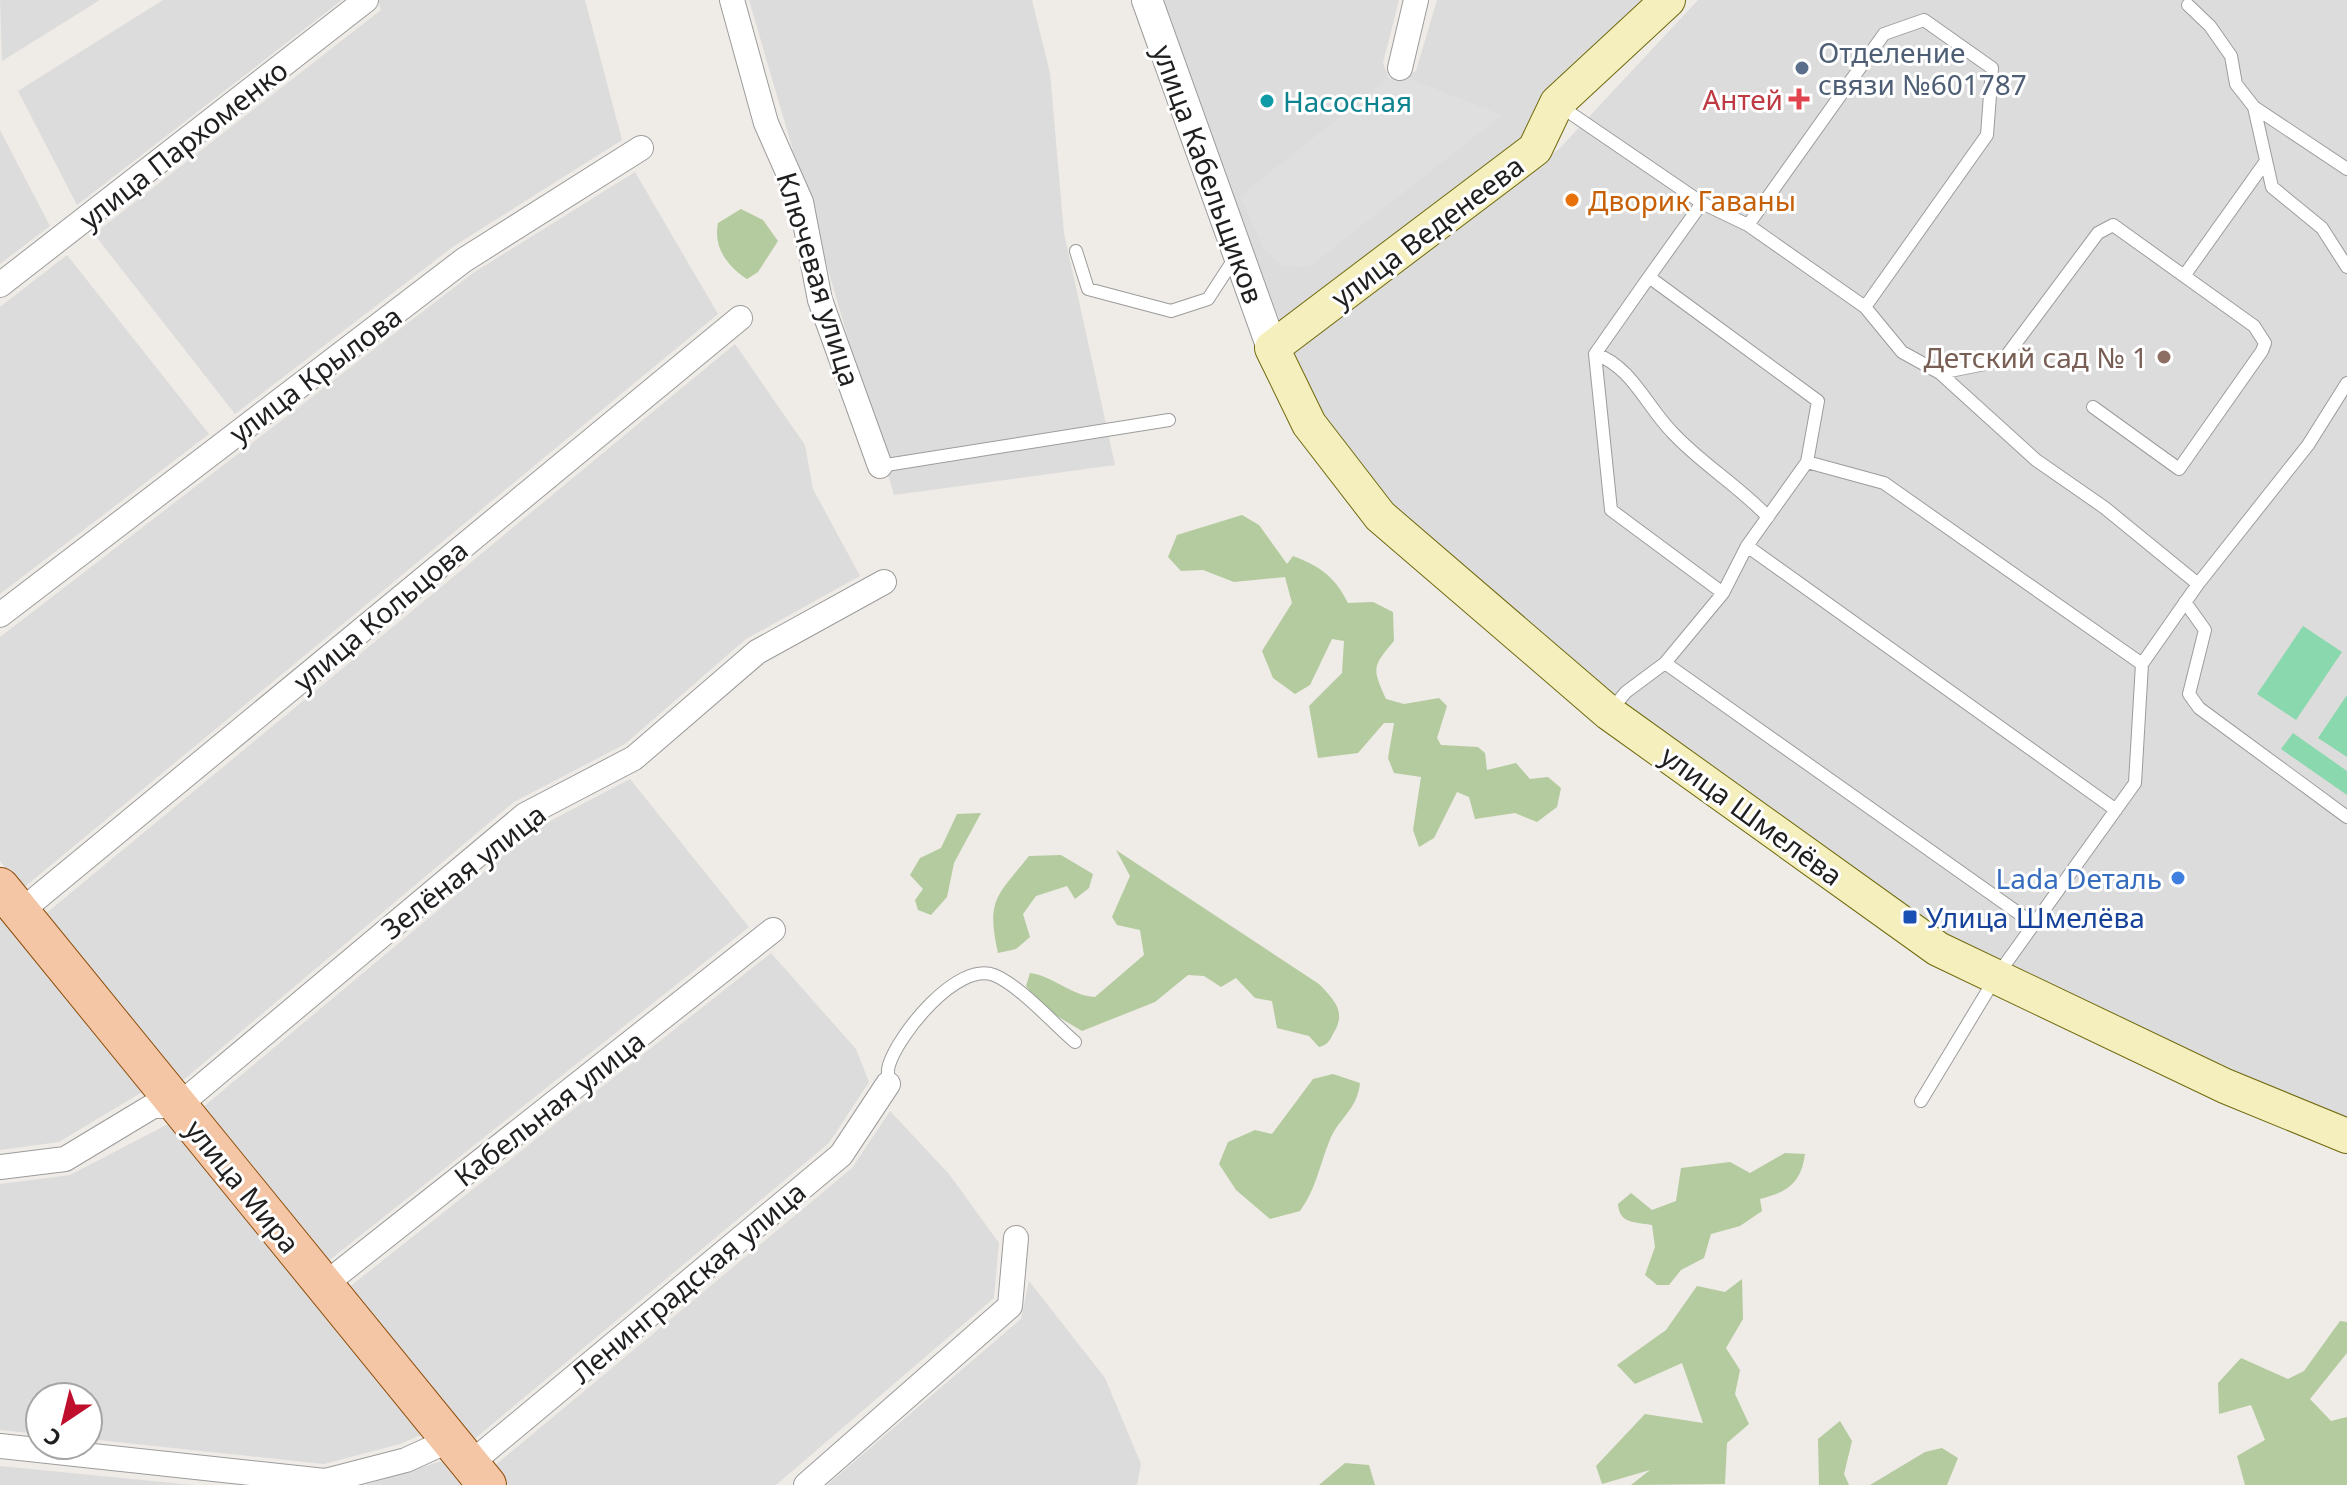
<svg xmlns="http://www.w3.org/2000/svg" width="2347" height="1485" font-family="'Noto Sans',sans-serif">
<rect width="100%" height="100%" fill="#efebe6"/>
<path fill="#dddcdc" d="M0,0H100L2,61Z
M163,0H342L77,205L18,91Z
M378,0H585L622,140L454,246L235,414L94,234L381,10Z
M749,0H1032L1050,73L1064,233L1115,465L894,495Z
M1158,0H1399L1383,63L1390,81L1416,71L1437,0H1643L1545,91L1522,139L1280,321Z
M1698,0H2347V1124L1944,945L1634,723L1389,516L1289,378L1293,347L1559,149Z
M0,130L50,226L0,264Z
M635,172L718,314L22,889L0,861V637L473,273Z
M67,255L209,434L0,594V307Z
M735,344L805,445L813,489L860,576L746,639L625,744L514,802L181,1082L44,915Z
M630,779L749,927L327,1262L202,1108L535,829Z
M0,914L144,1091L59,1142L0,1150Z
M771,953L856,1049L869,1082L829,1143L472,1441L348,1288Z
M890,1111L949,1174L999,1243L994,1298L776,1485H508L493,1467L852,1168Z
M170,1123L423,1434L400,1444L324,1464L88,1439V1397H40V1434L0,1430V1184L70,1175Z
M1029,1281L1105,1378L1141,1464L1137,1485H827L1021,1319Z
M445,1460L465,1485H365Z
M0,1466L193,1485H0Z"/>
<path fill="#b3cb9e" d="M741,209L763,220L778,241L758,272L747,279C727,266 713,247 718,223Z
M1242,515L1259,525L1287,564L1293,556C1321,567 1334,576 1348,603L1373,602L1393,612L1394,641C1372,667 1372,668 1386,699L1404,704L1439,698L1447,706L1437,738L1441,745L1478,747L1485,753L1487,770L1516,763L1530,779L1548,777L1561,788L1557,807L1537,822L1515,813L1475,819L1469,797L1457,792L1434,838L1419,847L1413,830L1421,777L1394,773L1388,758L1394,723H1384L1358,753L1318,758L1309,706L1342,673L1344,641L1332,639L1310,685L1295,694L1273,678L1262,651L1292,603L1285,577L1234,582L1203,570L1181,571L1168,557L1177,535Z
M981,813L954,863L947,897L931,915L918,910L915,900L923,889L910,875L920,858L941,848L957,814Z
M1116,850L1319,984C1335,1001 1347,1012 1333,1034C1329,1042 1327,1045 1319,1047L1309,1036L1277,1028L1272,1001L1255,998L1236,978L1221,987L1204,976L1188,975L1155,1002L1082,1031L1042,1007L1026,986L1030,973C1054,976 1071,996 1095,997L1144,955L1140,930L1117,925L1112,917L1130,876Z
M1061,855L1093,874L1089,888L1075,899L1067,886L1036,896L1023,914L1030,937L1016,949L998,953C986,899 997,896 1029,856Z
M1333,1074L1360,1083C1357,1111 1338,1118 1329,1142C1319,1167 1316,1189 1300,1211L1270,1219L1236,1190L1219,1164L1228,1142L1255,1130L1272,1134L1313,1079Z
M1785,1153L1805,1154C1801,1183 1788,1192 1760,1199L1762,1211L1740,1226L1711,1234L1704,1258L1681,1270L1669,1285H1657L1645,1275L1655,1247L1652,1225C1636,1222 1619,1224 1618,1204L1631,1193L1652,1210L1676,1201L1681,1168L1730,1162L1750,1173Z
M1742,1279L1743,1319L1726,1348L1740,1370L1735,1394L1749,1424L1727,1443L1725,1484L1631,1485L1650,1470L1602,1484L1596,1466L1645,1414L1703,1423L1682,1363L1635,1384L1617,1365L1666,1330L1697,1286L1725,1292Z
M2340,1321L2347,1322V1353L2310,1399L2331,1421L2347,1417V1485H2245L2237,1456L2265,1440L2251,1405L2219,1414L2218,1383L2241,1358L2288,1379L2304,1371Z
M1840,1421L1852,1441L1844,1474L1849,1485H1819L1818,1439Z
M1942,1448L1958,1458L1947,1485H1870L1925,1452Z
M1345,1463L1369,1465L1375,1485H1319Z"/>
<path fill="#8ad8ad" d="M2303,626L2342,652L2296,720L2257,694Z
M2347,695V757L2318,738Z
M2293,733L2347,771V795L2281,749Z"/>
<path fill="#dfdfdf" d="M1395,73L1502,115L1309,267L1282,266L1263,247L1240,196Z"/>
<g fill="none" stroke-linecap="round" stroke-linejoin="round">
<g stroke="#9c9c9c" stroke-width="14">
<path id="service" d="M2188,5L2210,26L2231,56L2236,84L2254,107L2347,169
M1560,106L1702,203L1748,225L1884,34L1924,20L1992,68L1987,135L1865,307L1748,225
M2254,107L2272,187L2322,228L2347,267
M1076,251L1088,289L1171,311L1208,299L1236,256
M2184,276L2266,161
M1649,277L1702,203
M1865,307L1902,352L1940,373L2036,460L2105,508L2198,584
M1595,354C1631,366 1646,405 1671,431C1700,463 1738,485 1768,517
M1940,373L1995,362L2007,355L2098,233L2113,225L2254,326L2265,343L2262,351L2179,469L2093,407
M1807,462L1884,483L2142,664
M880,466L1169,420
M1747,546L2116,810
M2185,602L2205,630L2189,694L2199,708L2347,817
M1665,663L2034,924
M1611,710L1626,692L1665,663L1723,593L1747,546L1807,462L1818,401L1649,277L1595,354L1611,510L1723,593
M888,1084C888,1078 887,1071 889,1065C898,1035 957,961 994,975C1019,985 1054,1024 1075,1042
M1921,1101L1996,977L2135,783L2142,664L2198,584L2308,445L2347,383"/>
</g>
<g stroke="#9c9c9c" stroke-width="26">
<path id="minor" d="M732,0L766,123L801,202L820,300L880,466
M1400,68L1416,0
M0,285L366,0
M0,615L464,260L641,148
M20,912L740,318
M0,1167L65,1159L153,1106H178L525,815L634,758L757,652L884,582
M324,1285L773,930
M0,1446L325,1481L406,1460L450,1440
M470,1464L841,1155L888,1084
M806,1485L1010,1306L1016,1238"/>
</g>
<g stroke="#9c9c9c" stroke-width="32">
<path id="tertiary" d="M1147,0L1272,348"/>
</g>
<g stroke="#6f6a0d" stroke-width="36">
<path id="secondary" d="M1668,0L1557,103L1535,149L1272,348L1309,424L1380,516L1609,713L1938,949L2225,1086L2347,1136"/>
</g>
<g stroke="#8f4e0b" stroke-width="40">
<path id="primary" d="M0,887L487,1485"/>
</g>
<use href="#service" stroke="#fff" stroke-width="12"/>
<use href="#minor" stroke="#fff" stroke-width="24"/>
<use href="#tertiary" stroke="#fff" stroke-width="30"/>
<use href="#secondary" stroke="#f5efbe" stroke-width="34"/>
<use href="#primary" stroke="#f5c6a5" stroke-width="38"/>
</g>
<circle fill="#5c6f8a" stroke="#fff" stroke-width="3" cx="1802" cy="68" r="8"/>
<path fill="#e0444e" stroke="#fff" stroke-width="3" d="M1795 87h8v8h8v8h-8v8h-8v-8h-8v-8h8z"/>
<circle fill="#0f9aa8" stroke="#fff" stroke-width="3" cx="1267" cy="101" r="8"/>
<circle fill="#e8710a" stroke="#fff" stroke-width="3" cx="1572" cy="200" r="8"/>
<circle fill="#8d6e63" stroke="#fff" stroke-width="3" cx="2164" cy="357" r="8"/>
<circle fill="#3f7fe0" stroke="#fff" stroke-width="3" cx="2178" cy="878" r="8"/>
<rect fill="#1a4fb4" stroke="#fff" stroke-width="3" x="1902" y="909" width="16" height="16" rx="4"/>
<g text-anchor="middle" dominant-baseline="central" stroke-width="6" stroke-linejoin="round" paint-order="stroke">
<g font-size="28" fill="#4e5e75" stroke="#fff" text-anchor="start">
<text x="1818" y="52">Отделение<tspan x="1818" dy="32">связи №601787</tspan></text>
</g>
<g font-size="28" fill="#be3a42" stroke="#fff" text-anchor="end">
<text x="1783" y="99">Антей</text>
</g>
<g font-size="28" fill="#0d838f" stroke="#fff" text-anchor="start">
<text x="1283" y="101">Насосная</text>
</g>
<g font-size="28" fill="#1f1f1f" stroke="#fff">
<text transform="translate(183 144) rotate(-38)">улица Пархоменко</text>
<text transform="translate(1209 174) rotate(70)">улица Кабельщиков</text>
<text transform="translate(1427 231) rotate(-37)">улица Веденеева</text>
<text transform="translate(819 279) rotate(73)">Ключевая улица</text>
<text transform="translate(315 374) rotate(-37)">улица Крылова</text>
<text transform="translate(380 615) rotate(-40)">улица Кольцова</text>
<text transform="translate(1752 815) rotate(36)">улица Шмелёва</text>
<text transform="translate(463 871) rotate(-38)">Зелёная улица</text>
<text transform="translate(549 1108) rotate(-38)">Кабельная улица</text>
<text transform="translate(243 1186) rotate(51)">улица Мира</text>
<text transform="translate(688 1282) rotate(-40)">Ленинградская улица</text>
</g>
<g font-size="28" fill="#c56008" stroke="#fff" text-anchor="start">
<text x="1588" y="200">Дворик Гаваны</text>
</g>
<g font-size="28" fill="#785e54" stroke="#fff" text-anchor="end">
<text x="2148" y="357">Детский сад № 1</text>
</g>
<g font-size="28" fill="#366cbe" stroke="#fff" text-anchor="end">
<text x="2162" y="878">Lada Dеталь</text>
</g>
<g font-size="28" fill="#164399" stroke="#fff" text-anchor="start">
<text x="1926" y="917">Улица Шмелёва</text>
</g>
</g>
<g transform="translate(64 1421) rotate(215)"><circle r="38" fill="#ffffff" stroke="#a5a5a5" stroke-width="2"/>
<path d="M0-6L14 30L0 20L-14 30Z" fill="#c00f2c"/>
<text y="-12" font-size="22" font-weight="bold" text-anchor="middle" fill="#1f1f1f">С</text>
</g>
</svg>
